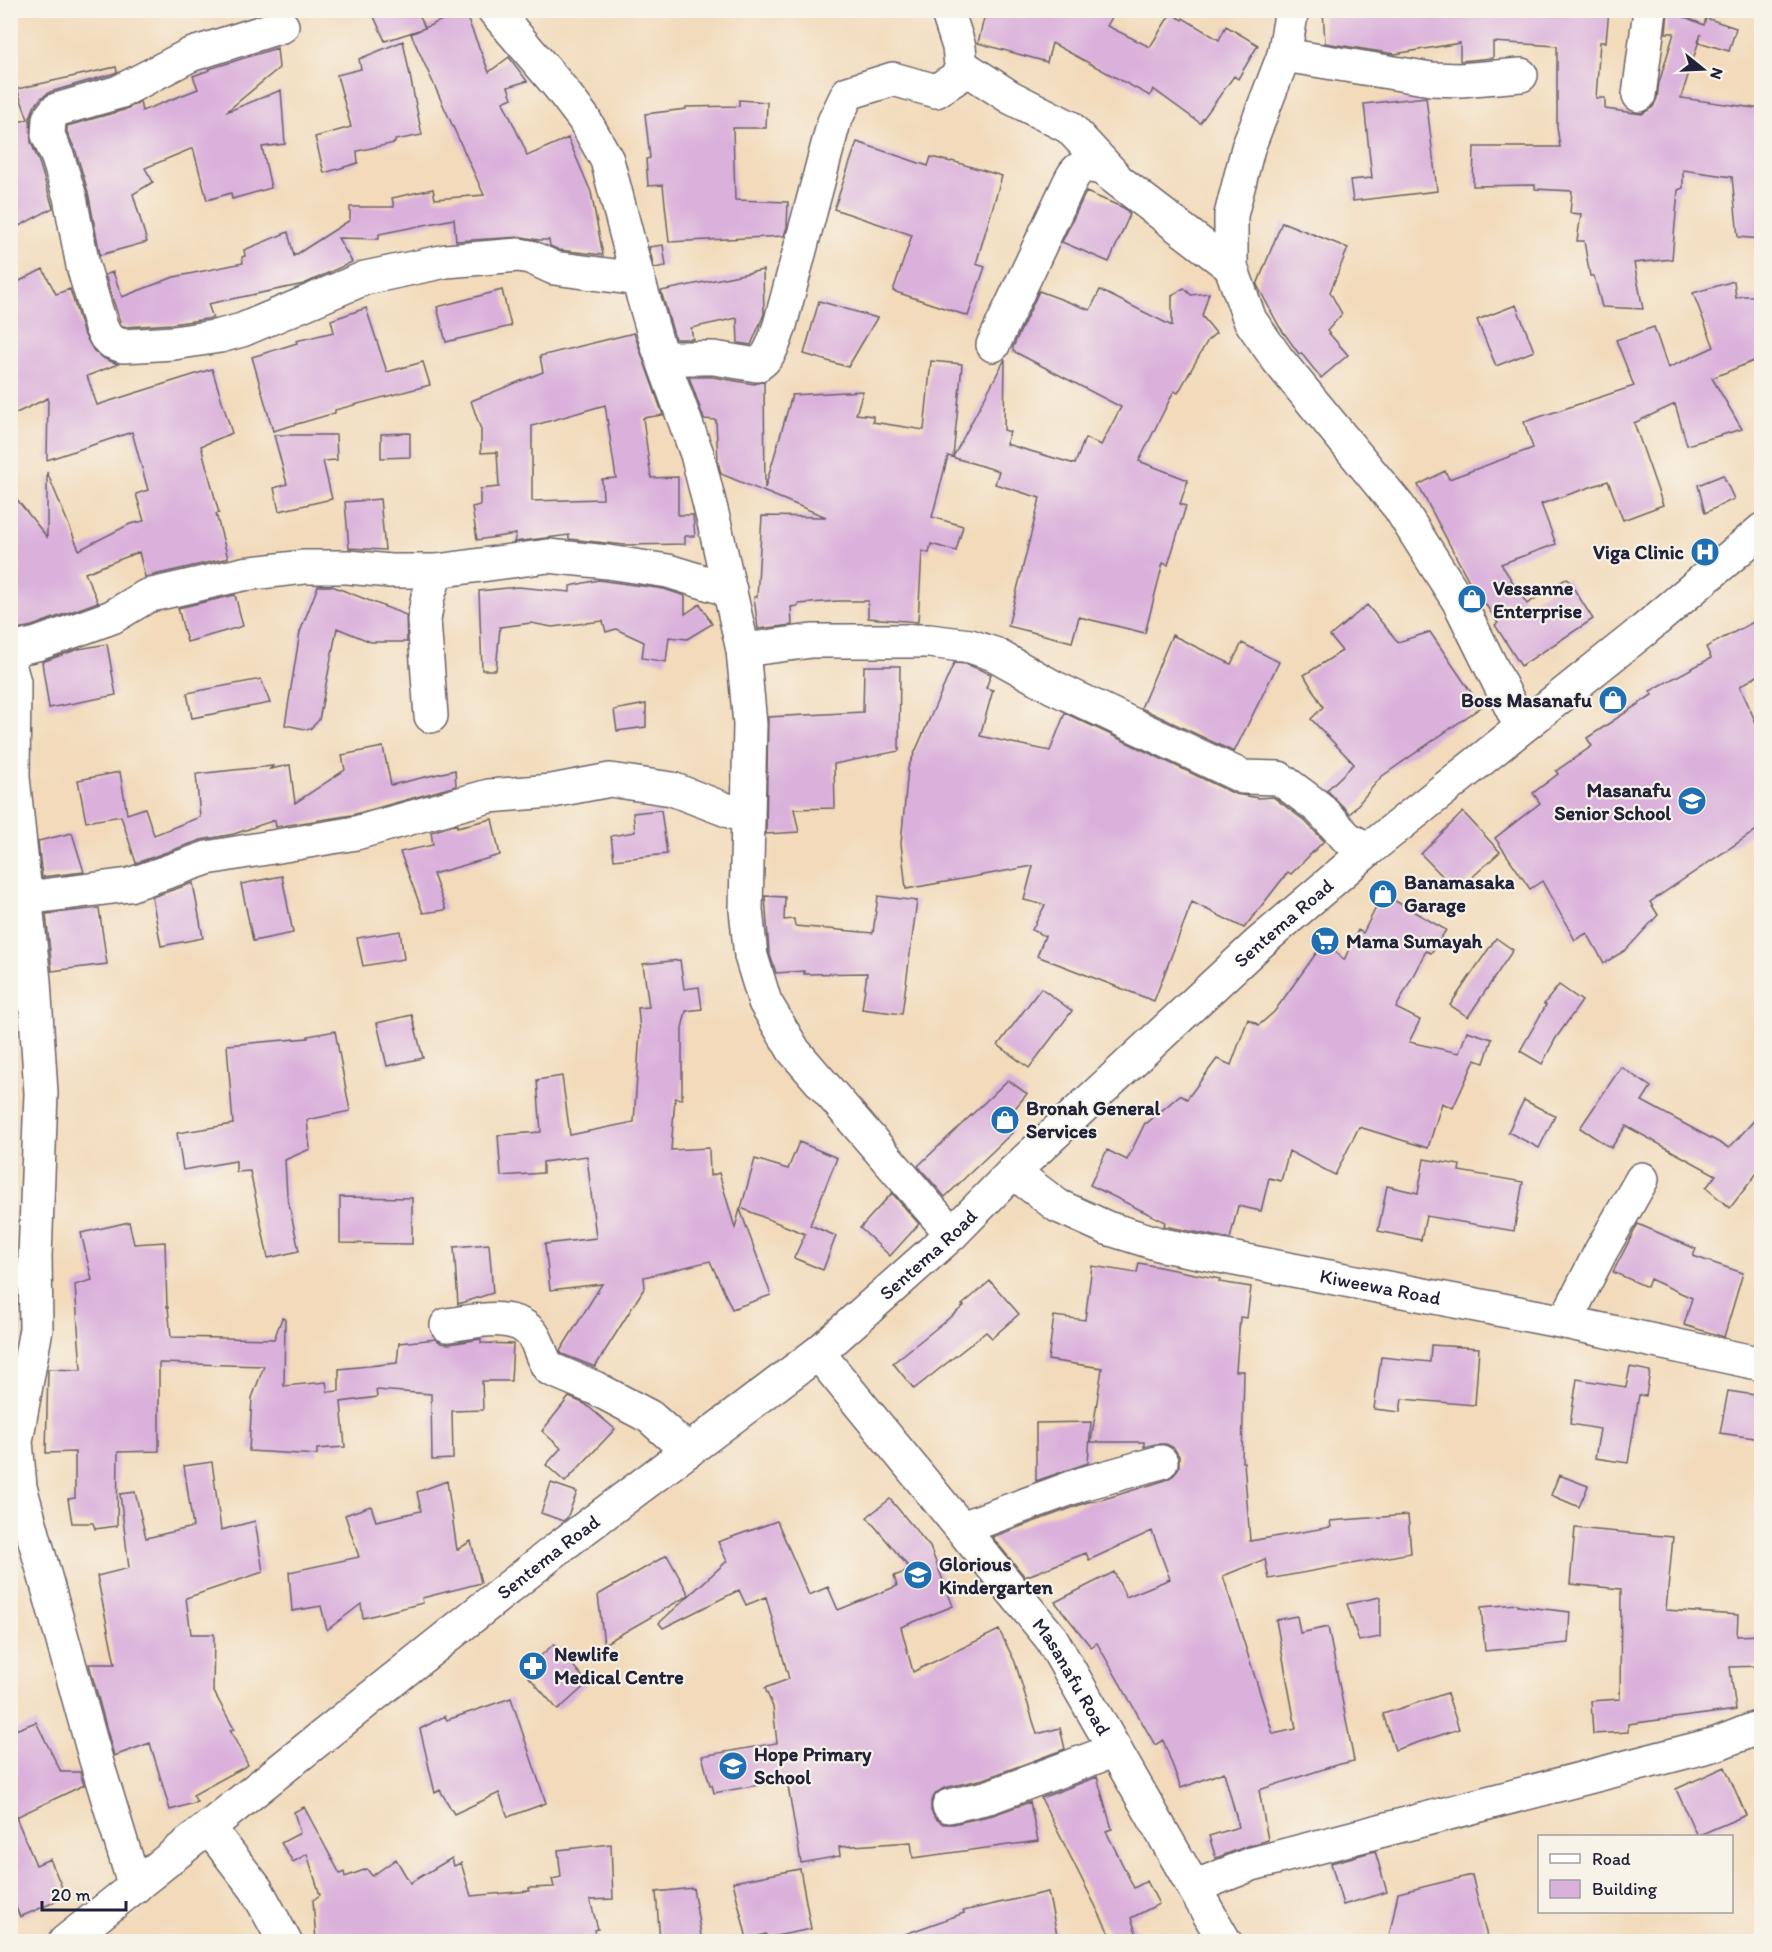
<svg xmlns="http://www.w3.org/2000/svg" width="1772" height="1952" font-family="Itim,sans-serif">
<rect width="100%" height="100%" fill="#f7f3e8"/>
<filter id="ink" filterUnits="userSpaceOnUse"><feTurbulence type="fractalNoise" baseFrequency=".0167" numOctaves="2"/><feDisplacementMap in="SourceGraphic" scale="12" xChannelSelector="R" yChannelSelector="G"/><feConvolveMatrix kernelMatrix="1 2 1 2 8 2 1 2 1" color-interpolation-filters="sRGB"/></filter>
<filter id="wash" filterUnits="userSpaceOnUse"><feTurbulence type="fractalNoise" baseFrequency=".008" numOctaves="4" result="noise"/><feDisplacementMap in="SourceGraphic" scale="24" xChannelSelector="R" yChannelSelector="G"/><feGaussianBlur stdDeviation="1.35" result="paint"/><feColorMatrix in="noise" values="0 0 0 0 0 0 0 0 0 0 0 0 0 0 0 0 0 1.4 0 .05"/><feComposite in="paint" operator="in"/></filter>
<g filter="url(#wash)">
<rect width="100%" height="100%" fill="#f2daba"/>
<g id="blocks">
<path fill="#dab1db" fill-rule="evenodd" d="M371,10H417L425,28L385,41Z
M464,10L489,72L509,57L527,81L508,87L512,98L503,102L525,149L527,156L568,138L591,192L603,255L559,250L550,246L549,240H539L522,237L456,241L454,219L379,234V239L338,238L352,262L304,284L208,304L213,318L172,324L126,327L121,325L105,275L113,272L122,297L174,277L243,263L242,257L245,256L244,250L288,232L294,256L350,220V207H394L392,198L433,189L435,199L484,195L411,34Z
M986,10H1100L1112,17L1107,26L1150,47L1171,13L1182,20L1183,18L1219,40L1226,26L1258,45L1238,79L1234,76L1200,123L1153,89L1150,96L1052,43L1047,62L978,43Z
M1323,10H1609L1606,42H1600L1596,98H1605V109L1642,114L1653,107L1657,98L1659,83L1674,33H1666L1668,10L1704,25L1706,18L1736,28L1729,51L1698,42L1701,34L1681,98L1761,109V239L1738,237L1732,177L1683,170V188L1678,190L1672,259L1634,263L1643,309L1602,307L1594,276H1590L1584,241H1577L1581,214L1570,213L1572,191L1535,189V185L1473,186L1474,147H1560L1557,127V46L1493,42V58L1460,61V43L1395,54L1325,43Z
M403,41L422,135L395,140V143L357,151L358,163L324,173L315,137L351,127L337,75L361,69L359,59Z
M277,48L279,68L226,112L281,90L285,144L262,147L271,188L232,199L231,193L207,200L193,148L145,168L153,182L133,194L147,242L100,255L88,192L76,152L67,132V126L124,110L140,102L142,111L198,89L193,76L210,70L209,69Z
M116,67L117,72L112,74L50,92L41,98L34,107L30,118L31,142L40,165L53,208L10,231V125L28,119L17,89Z
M1426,97L1437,191L1353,201L1350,180L1372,178L1364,104Z
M739,100L767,102L766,128H733L735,200L788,202L787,227L784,236L669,242L663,185L648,186L646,159L650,158L645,114L686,109V107L739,106Z
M857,142L928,166L931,157L951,162L952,161L1002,176L976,264L985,267L968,316L893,291L912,235L834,209Z
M1086,192L1124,208L1130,214L1109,262L1062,242Z
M1282,222L1348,248L1330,292L1342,314L1327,331L1348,355L1321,378L1301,353L1299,354L1279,326L1257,285Z
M663,245L666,266L654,268L649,247Z
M43,269L56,294L70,289L83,332L94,351L105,359L118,364L87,376L97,405L212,369L232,433L201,446L219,513L216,514L228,558L145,577L139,552L85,573L98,602L32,626L13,630L10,623V491L47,537V472L79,550L130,524L144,521L136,494L148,490L132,432L47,460L48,398L10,416V286Z
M763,270L764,314L751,345L738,343L737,318L691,328L693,339H675L661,291Z
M1734,281L1736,298L1742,296H1761V358L1712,378L1742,429L1687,445L1675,404L1634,423L1663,505L1623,520L1608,481L1541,504L1556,544L1501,564L1527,604L1567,578L1593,619L1521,666L1495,625L1498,623L1471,582L1470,583L1418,485L1445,471L1449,479L1533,448L1524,422L1634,386L1616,340L1654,327L1668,368L1714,347L1693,293Z
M1184,288L1191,295L1209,293L1202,316L1216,333L1208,340L1178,393L1174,391L1139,461L1188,480L1180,504L1186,506L1168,565L1163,563L1145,633L1079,617L1072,642L1008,626L1040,498L995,484L999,471L948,456L932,517L963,526L956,551L931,544L929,553L922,551L918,622L868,618V601H838L798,604V606L791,607L792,625L758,629L754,597H757L762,516L826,517L721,474L718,462L716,420L704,419L689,377H712L754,384L764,381L765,488L792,395L863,391L856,414L873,416V422L924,430L931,361L962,364L953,457L1005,359L1004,430L1010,432L1006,444L1075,464L1085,438L1101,445L1121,407L1013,351V347L1039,291L1090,310L1100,290L1172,326V295Z
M502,290L511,326L446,342L437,307Z
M819,301L877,318L848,367L804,354Z
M1516,305L1534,351L1496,366L1477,320Z
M366,308L387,372L423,362L430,385L335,410V413L273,431L252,357L297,343L296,341L334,332L331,320Z
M634,333L663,415L643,418L651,478L678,477V515H693L695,536H685V544L624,545L569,539V535L514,542L516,534L477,540L472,507L480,505V489L499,487L497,452L481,453V430L471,401L543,372L540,356ZM605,405L616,478L602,479L603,499L532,501V426Z
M410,433V457L381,458V434Z
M274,435H336L337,460L323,461L332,499L279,511L274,488L287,484Z
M1723,475L1734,499L1705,513L1698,485Z
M380,499L385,550L349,548L345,502Z
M598,580L664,589L685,596V614L700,604L712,624L687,639L669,637L666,662L642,658L644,642L616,629L606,632L603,621L552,627L531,623L500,627L496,670H482L479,591L518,587L570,592V586Z
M318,586H332L406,615L407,642H371L337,628L319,720L310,729H305L285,725L300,632Z
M235,595L243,626L187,642L178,608Z
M1367,605L1398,642L1430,632L1481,707L1381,777L1350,814L1327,790L1354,764L1311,719L1323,707L1304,675L1342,651L1330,636Z
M1761,618V674L1740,686L1756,723L1761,721V827L1650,902L1658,915L1626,950L1604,963L1587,933L1575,940L1542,881L1530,889L1495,838L1540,803L1533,793L1558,774L1556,771L1592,746L1587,738L1652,695L1650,691L1711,658L1706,647Z
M1172,635L1231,664L1242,643L1279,662L1234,752L1141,708Z
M107,644L116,695L49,708L42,662L79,649Z
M954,663L966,664L991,674L986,688L993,690L980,736L1050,751L1065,713L1235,794L1259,798L1273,797L1305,821L1324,841L1291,874L1288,872L1244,928L1192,902L1154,1001L1037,956L1045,936L1032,930L1045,905L1024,900L1033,866L906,889L901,843L908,768Z
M864,666H900L899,751L834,764L835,808L794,809L799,832L766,834L768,717L863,712Z
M261,679L270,703L192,718L187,693Z
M646,704V727L617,731L614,710Z
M383,747L391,785L455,770L456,786L352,815L276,827L275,820L234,834L201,840L136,863L121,816L86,822L78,780L120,772L127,814L145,808L154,835L200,817L196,774L273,766L270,769L290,765L295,803L345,770L342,755Z
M661,810L667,854L614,860L611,836L635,832L633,813Z
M1463,812L1500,852L1457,891L1421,854Z
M492,819L500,855L433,874L446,910L423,913L400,852L433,845L431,832L457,824V827Z
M72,833L84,872L42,877L38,841Z
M282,876L293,933L253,941L241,884Z
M193,883L203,938L161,946L152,897Z
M1383,894L1446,930L1431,953L1426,951L1396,1008L1420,1020L1409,1042L1459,1053L1467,1031L1492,1039L1484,1063L1475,1060L1453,1108L1442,1103L1428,1148L1359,1127L1335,1175L1289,1151L1281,1181L1269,1178L1261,1211L1238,1206L1230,1239L1164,1226L1165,1222L1090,1185L1107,1150L1127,1160L1145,1123H1147L1180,1095L1187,1099L1217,1059L1231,1065L1248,1019L1259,1025L1274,1012L1325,941L1344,960L1358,930L1363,933Z
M765,896L785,897L784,920L794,919L795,926L873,933L878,896L917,901L902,1014L862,1009L867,973L804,974V971L776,973L769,952Z
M99,908L107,964L52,971L46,914Z
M400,931L404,959L363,966L357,938Z
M1496,938L1513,950L1468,1017L1450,1005Z
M680,960L684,989L699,987L702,1009L686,1011L682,1028V1099L675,1098L671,1150L709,1148L710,1176L719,1173L735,1228L740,1209L771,1295L732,1309L710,1261L644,1277L645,1287L595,1367L562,1354L560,1351L602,1284L550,1290L545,1244L596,1238L587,1156L543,1162V1173L501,1176L498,1135L541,1132L537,1080L562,1076L570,1135L634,1122L640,1031L638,1008L649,1007L643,964Z
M1559,985L1582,1001L1556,1038L1542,1064L1520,1051L1546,1005L1544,1004Z
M1041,988L1072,1011L1029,1068L998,1045Z
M412,1015L423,1058L387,1066L377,1023Z
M335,1031L350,1111L307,1120L310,1149L285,1160L287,1195L299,1251L268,1258L250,1171L236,1172V1161L183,1170L177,1133L233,1124L227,1045L308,1038V1036Z
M1621,1067L1651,1087L1642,1101L1729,1148L1761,1113V1168L1730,1208L1706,1188L1716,1175L1626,1126L1611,1148L1580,1128Z
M1008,1080L1027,1094L1005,1120L1014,1131L945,1197L918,1166Z
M1524,1100L1555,1116L1539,1148L1508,1132Z
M799,1142L837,1158L810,1225L836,1236L823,1270L794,1258L805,1234L741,1208L755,1159L788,1169Z
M1424,1159L1460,1165L1459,1171L1523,1182L1514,1231L1426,1216L1421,1240L1378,1231L1387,1186L1418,1193Z
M892,1193L919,1224L890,1256L860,1228Z
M340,1197L412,1198V1244L340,1243Z
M129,1222L134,1244L165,1242L167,1307H168L171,1337L274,1339L282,1318L285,1319L284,1386L326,1382L328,1392L339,1391V1369L397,1363L399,1343L436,1339L441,1343L449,1344L481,1339V1343L513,1344L511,1381H482L483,1410L452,1411L453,1459L432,1460L431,1394L376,1390L377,1397L341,1402L345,1447L317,1449V1455L249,1451L252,1398L264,1366L159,1363V1451L118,1452L117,1526L95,1529L93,1523H72L68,1499L75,1498V1452L46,1453L48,1369L81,1370L75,1285L92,1280L81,1233Z
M1638,1224L1696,1249L1693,1256L1743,1273L1724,1337L1684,1325L1692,1298L1650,1279L1647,1287L1613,1272Z
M489,1244L493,1293L458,1304L454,1247Z
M1139,1263L1220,1279L1219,1282L1251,1287L1247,1318L1240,1317L1236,1371H1244L1242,1462H1244L1250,1541L1331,1527L1330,1521L1408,1515L1411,1553L1269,1579L1265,1559L1223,1576L1273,1734L1296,1729L1276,1620L1297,1616L1300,1633L1328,1627L1354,1761L1336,1765L1259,1790L1268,1840L1245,1847L1216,1858L1209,1836L1239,1827L1224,1772L1181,1788L1163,1740L1155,1745L1097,1643L1091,1647L1055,1602L1114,1572L1126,1597L1170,1579L1152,1531L1089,1560L1086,1553L1025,1577L992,1537L1088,1502L1101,1500L1166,1480L1174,1475L1179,1467V1456L1174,1448L1166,1444H1156L1144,1447V1442H1091L1102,1368L1048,1360L1054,1316L1085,1320L1092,1266L1137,1273Z
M990,1281L1019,1314L992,1338L986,1332L914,1389L893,1363L964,1306L962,1305Z
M1431,1345L1479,1348L1475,1405L1402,1399L1400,1412L1374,1409L1381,1357L1430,1362Z
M1630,1367L1650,1371L1646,1396L1639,1395L1628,1463L1595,1458L1600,1429L1570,1424L1577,1379L1626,1387Z
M1728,1391L1761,1396V1439L1720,1433Z
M569,1397L585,1404L615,1429L565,1482L546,1465L561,1448L542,1431Z
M1091,1422L1088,1463L1036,1481V1423Z
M212,1462L221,1530L255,1521L263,1572L186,1598L191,1634H214L213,1690L234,1729L230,1730L248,1765L193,1795L197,1802L170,1810L150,1743L114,1756L89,1664H115L97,1576L129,1568L120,1494L135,1492L146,1538L193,1527L184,1466Z
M1559,1475L1588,1486L1579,1507L1551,1495Z
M447,1481L457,1550L471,1541L481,1583L422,1598L423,1603L363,1618L361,1604L327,1630L321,1606L292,1611L289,1572L359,1557L345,1515L371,1506L376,1521L421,1511L417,1492Z
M551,1483L577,1492L567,1518L563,1521L541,1513Z
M890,1499L930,1547L953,1606L901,1627L913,1672L999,1630L1015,1662L1037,1734L1060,1728L1065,1749L984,1779L944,1788L936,1793L931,1801V1811L935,1818L943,1824H953L993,1815L1030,1802L1038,1841L913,1858L911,1842L839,1847L840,1856L801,1863L787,1780L714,1793L712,1785H710L702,1756L777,1743L773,1707L765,1688L789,1679L766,1597L746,1605L739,1590L663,1628L659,1623L727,1561L718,1542L777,1521L809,1595L828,1587L838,1610L897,1586L894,1576L911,1570L867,1517Z
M1575,1528L1673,1537L1666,1610L1738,1615L1737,1636L1761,1635V1666L1730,1667L1736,1710L1628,1724V1732L1593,1734L1591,1701L1620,1699L1621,1589L1570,1584Z
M667,1555L689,1595L604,1644L598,1595Z
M1380,1597V1637L1359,1641L1347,1604Z
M1518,1604V1606L1570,1612L1568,1643L1485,1651L1481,1607Z
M554,1644L588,1683L558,1710L528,1676V1667Z
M1447,1693L1459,1729L1395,1750L1383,1714Z
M511,1698L546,1803L508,1817L499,1793L454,1814L440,1790L435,1793L420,1729L445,1716L447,1720Z
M36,1722L61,1772H80L84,1785L16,1817L36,1865L50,1859L66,1897L20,1917L10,1893V1732Z
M1725,1767L1746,1815L1697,1836L1676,1789Z
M1097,1777L1112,1829L1106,1831L1134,1888L1147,1881L1159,1904L1131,1918L1139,1941H1113L1041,1798Z
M304,1807L340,1874L344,1872L345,1877L367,1869L372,1876L396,1859L410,1883L452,1858L454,1866L461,1863L471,1896L529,1891V1888L554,1887L552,1879L561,1877L558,1850L611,1844L613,1899L590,1900L598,1929L595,1930L597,1941H316L313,1900L320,1895L307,1854L293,1862L281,1843L300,1833L294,1812Z
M1375,1851L1387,1892L1343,1905L1331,1863Z
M800,1869L811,1929L766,1938V1934L747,1939L733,1882Z
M1472,1875L1488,1941H1388L1398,1893Z
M693,1888L702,1941H660L656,1892Z
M1048,1892L1058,1939L1043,1941H894V1938L964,1913L963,1911Z"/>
</g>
</g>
<g filter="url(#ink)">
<use href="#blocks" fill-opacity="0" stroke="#6b6267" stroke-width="1.5"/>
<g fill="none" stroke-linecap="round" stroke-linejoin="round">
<g stroke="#6b6267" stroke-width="36">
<g id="minor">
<path d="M494,10L558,85L584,119L607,160L638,279L658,347L697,454L715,526L743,650L750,724L746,910L751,956L765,1002L794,1051L952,1234"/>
<path d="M947,10L959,47L961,65L1010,97L1069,127L1114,175"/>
<path d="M1292,10L1284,55L1248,148L1231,215V267L1250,320L1278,360L1399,507L1459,602L1521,727"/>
<path d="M282,26L190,55L119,92L56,110L49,119L48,135L58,158L70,197L83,266L101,327L106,337L112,342L123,346L174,343L220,336L242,330L365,278L446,261L519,255L530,257L554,268L638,279"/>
<path d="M1284,55L1431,79L1460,80L1521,75"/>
<path d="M1639,95L1650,10"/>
<path d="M993,345L1066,190C1075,170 1080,161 1103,169L1231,267"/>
<path d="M662,358H714L757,365C771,357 775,339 780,325L834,122L848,93L893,79L936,91L968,70"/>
<path d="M10,650L37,644L112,617L147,596L243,574L304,567H348L390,571H437L548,556L608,562L668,571L730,590"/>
<path d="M743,650L812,641H929L970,646L994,654L1053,687L1243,777L1279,778L1318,807L1347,838L1368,850"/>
<path d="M10,668L14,682L13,777L34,981L41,1093L35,1257L36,1329L16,1441L20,1487L96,1760L135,1887"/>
<path d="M431,716L424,620L428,596L437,571"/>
<path d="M10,900L129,885L207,858L356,833L489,796L552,791L610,780L672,789L748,818"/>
<path id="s1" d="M1013,1172L1058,1206L1107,1228L1162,1245L1565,1322L1762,1364"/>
<path d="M1565,1322L1601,1251L1642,1179"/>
<path d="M447,1325C472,1322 515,1310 533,1335C540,1345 541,1359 550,1369L595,1388L650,1417L688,1451"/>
<path id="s2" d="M818,1353L1051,1638L1225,1942"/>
<path d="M962,1528L1082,1484L1161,1462"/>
<path d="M949,1806L989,1797L1115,1750"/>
<path d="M209,1828L256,1889L285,1942"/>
<path d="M1194,1887L1252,1864L1716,1744L1762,1726"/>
</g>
</g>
<g stroke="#6b6267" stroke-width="36">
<g id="major">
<path id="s3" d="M65,1942L557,1549L818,1353L952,1234L1013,1172L1257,945L1368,850L1644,630L1762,530"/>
</g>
</g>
<use href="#minor" stroke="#fff" stroke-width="33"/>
<use href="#major" stroke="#fff" stroke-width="33"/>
</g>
</g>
<defs>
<g id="hospital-disc" transform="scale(1.5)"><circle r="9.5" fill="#1f6fb2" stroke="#f7f3e8"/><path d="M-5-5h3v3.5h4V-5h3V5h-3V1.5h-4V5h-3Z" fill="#fff"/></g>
<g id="shop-disc" transform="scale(1.5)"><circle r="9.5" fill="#1f6fb2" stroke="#f7f3e8"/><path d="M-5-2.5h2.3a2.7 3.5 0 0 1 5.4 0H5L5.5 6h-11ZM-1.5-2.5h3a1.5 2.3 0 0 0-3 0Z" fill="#fff"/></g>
<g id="school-disc" transform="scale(1.5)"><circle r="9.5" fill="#1f6fb2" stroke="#f7f3e8"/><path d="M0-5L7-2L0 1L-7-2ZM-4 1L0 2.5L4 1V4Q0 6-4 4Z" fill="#fff"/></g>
<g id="supermarket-disc" transform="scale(1.5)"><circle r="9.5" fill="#1f6fb2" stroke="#f7f3e8"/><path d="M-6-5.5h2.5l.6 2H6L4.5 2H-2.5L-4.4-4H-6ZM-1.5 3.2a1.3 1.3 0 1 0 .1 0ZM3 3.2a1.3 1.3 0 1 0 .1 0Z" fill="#fff"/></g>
<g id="pharmacy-disc" transform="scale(1.5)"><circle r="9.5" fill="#1f6fb2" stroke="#f7f3e8"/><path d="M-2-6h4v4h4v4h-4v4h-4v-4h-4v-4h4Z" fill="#fff"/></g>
</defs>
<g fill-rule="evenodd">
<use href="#hospital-disc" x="1705" y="552"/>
<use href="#shop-disc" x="1472" y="599"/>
<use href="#shop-disc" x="1613" y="700"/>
<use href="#school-disc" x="1692" y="801"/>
<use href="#shop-disc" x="1383" y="894"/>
<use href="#supermarket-disc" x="1325" y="941"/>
<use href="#shop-disc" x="1005" y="1120"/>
<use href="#school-disc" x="918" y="1575"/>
<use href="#pharmacy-disc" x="533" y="1666"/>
<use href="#school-disc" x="733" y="1766"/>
</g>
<g text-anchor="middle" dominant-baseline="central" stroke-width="4.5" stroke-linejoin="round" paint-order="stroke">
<g font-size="20" font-weight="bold" fill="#22223b" stroke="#f7f3e8" text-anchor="start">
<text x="1684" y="552" text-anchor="end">Viga Clinic</text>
<text x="1493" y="588">Vessanne<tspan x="1493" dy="23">Enterprise</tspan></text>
<text x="1592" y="700" text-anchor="end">Boss Masanafu</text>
<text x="1671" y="790" text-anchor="end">Masanafu<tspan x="1671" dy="23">Senior School</tspan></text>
<text x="1404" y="882">Banamasaka<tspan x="1404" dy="23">Garage</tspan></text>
<text x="1346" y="941">Mama Sumayah</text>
<text x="1026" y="1108">Bronah General<tspan x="1026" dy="23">Services</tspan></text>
<text x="939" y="1564">Glorious<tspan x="939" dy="23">Kindergarten</tspan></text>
<text x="554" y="1654">Newlife<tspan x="554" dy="23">Medical Centre</tspan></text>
<text x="754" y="1754">Hope Primary<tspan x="754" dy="23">School</tspan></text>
</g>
<g font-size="20" fill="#22223b" stroke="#f7f3e8">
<text stroke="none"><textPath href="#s3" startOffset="1590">Sentema Road</textPath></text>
<text stroke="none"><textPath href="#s3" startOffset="1104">Sentema Road</textPath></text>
<text stroke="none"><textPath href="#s1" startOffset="390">Kiweewa Road</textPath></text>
<text stroke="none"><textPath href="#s3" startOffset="618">Sentema Road</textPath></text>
<text stroke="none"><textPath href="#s2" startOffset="412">Masanafu Road</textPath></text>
</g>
</g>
<rect width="1772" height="1952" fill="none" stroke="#f7f3e8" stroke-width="36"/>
<rect x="1538" y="1835" width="195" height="78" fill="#f7f3e8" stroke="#a29fa3" stroke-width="1.5"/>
<rect x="1550" y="1854" width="30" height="9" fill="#ffffff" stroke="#a29fa3" stroke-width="1.5"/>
<text x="1592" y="1865" font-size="18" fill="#22223b">Road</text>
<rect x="1550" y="1880" width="30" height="18" fill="#dab1db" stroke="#a29fa3" stroke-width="1.5"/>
<text x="1592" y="1895" font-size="18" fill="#22223b">Building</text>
<g transform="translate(1703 69) rotate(108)" stroke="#f7f3e8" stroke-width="4.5" paint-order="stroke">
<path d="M0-4.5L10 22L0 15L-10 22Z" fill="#22223b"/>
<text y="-9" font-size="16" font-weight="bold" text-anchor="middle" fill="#22223b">N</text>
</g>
<path d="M42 1901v9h84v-9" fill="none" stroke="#22223b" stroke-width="3"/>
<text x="51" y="1901" font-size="18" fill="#22223b" stroke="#f7f3e8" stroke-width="4.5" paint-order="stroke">20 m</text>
</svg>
